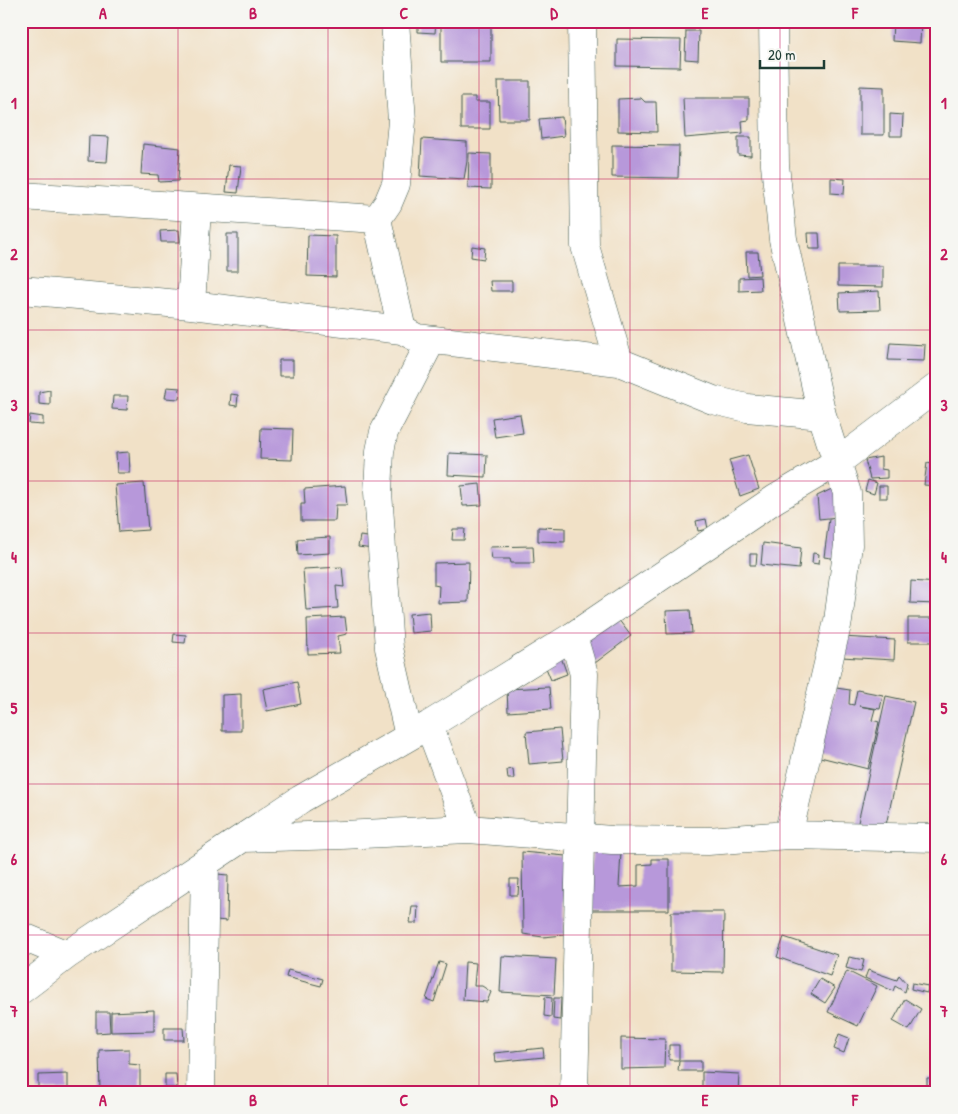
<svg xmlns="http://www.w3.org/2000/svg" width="958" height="1114" font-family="'Patrick Hand',sans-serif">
<rect width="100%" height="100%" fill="#f6f6f2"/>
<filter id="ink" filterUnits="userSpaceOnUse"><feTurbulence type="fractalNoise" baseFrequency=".02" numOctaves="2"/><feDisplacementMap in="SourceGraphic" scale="10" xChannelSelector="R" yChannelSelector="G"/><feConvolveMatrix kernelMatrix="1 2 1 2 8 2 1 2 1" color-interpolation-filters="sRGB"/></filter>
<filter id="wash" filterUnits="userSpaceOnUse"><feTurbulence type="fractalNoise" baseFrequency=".0096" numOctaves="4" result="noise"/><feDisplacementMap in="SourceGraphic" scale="20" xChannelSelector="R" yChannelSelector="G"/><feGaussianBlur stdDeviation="1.12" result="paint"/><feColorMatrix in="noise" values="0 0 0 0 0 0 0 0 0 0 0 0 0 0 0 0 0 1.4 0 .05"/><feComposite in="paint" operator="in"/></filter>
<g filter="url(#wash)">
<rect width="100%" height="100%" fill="#f1e1c7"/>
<g id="blocks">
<path fill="#b798da" d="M418,21H436L435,33L418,32Z
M441,21H491V62H441Z
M893,21H921L920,43L892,41Z
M686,31H699L698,60L685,59Z
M617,39L681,40L680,67L617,66Z
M498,81H530V120H499Z
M860,86L884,87V135H860Z
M461,97H475V102H490V129H461Z
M641,98L645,102H656L657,132L618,131V99Z
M683,98H749V120L742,121L743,133L685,138Z
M890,114L903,115L902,136H890Z
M562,117L564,136L541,139L539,119Z
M89,136L109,137L107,162L88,161Z
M738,137H751V156L738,155Z
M422,139L467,142V161L464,179L420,176Z
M143,144L180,148L178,181L159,182L158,175L141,174Z
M612,145L679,146L678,178L612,177Z
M469,153L491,154V189L468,188Z
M229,165L241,166L238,193L226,192Z
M831,178L845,179L844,194L831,193Z
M179,230L180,242H161L160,231Z
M808,233H819L820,249H809Z
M227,234H238V271H227Z
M308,235L336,236V277L307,276Z
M472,246L485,248L484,259L471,257Z
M746,252H758L760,275L747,276Z
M838,266H883V287L838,286Z
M760,277L761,290L739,291V278Z
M490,281H512V291H491Z
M879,291L880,310L840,311L839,293Z
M890,343L925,345L924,361L888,360Z
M279,360H293V376H279Z
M167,387L180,388L179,399L165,398Z
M50,390V405L39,404V392Z
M231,394L238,395L237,406L230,405Z
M113,396H128L127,410L112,409Z
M520,414L523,433L495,437L492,418Z
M30,415L43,417V425L29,424Z
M261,428L293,429L292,460L260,459Z
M129,452L130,473H117L116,453Z
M449,453L487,455L486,477L448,475Z
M748,455L759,489L740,496L729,460Z
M881,457V469L887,470V478L870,479L865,460Z
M927,463L937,465V486L924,485Z
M868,480L877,483L874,494L865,491Z
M144,483L148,530L119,532L115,485Z
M480,484L482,505L463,506L461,486Z
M345,486L347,505H336L335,521H301V504H305L304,489Z
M879,486H887V498H879Z
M836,487L838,517L819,519L817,496Z
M706,519L708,529L698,531L696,521Z
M829,519L844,522L838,559L824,557Z
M538,527L565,528V542L538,541Z
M453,529H465L464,540H452Z
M360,536L375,538L373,549L358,547Z
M330,537V553L298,555L297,539Z
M763,543L801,548L799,569L761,565Z
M533,546L534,563H511L510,559H492L490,547Z
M813,553L819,554L818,564L812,563Z
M750,554H757L756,565H750Z
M469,562L468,602L438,603L439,586L434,585V563Z
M342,567L344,587L336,586L338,608L306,610L303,569Z
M911,581L937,583V604L910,603Z
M690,610L692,633L667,634L666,611Z
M430,612L431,631L411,633L409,614Z
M615,615L631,636L591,666L576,645Z
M345,617L347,634L338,636L340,653L308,654L307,619Z
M908,618H937V642H908Z
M174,634L186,635L185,643L173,642Z
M842,637L895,640L894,660L841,657Z
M561,657L567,674L551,680L544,663Z
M297,682L301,704L267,711L263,689Z
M549,687L551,709L508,712L507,689Z
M836,688L850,690L849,704L854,705L857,690L883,695L880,709L859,706L875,709L872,720L879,722L868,769L816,756Z
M241,694V731H222V695Z
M886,696L914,702L885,829L857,827Z
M560,729L563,761L529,764L526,732Z
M513,769L514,779H508L507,770Z
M592,851L621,852L619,887L638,886V865L652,864V859H669V910H589Z
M522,852L566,856L564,935L543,937L523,934Z
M217,874L228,875L227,921L216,920Z
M510,879H519L518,895H510Z
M412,906H418L417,923H410Z
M671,912H724L723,972L671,971Z
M784,937L837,955L830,976L777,957Z
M502,956L556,959L554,995L500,992Z
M849,957L864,960L861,972L846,968Z
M439,962L446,964L434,1002L426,999Z
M465,962L476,963L474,986H482L491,992L487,1002L463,1000Z
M288,970L323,979L321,986L286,977Z
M868,970L897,980L899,975L907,984L905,992L895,986L893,991L865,978Z
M847,971L877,986L858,1026L828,1012Z
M820,979L835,988L825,1003L811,994Z
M912,983L928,986L927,993L911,989Z
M545,997L552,998L551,1017L544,1016Z
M554,998H561L560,1020L553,1019Z
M905,999L921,1009L909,1030L893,1021Z
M154,1010V1031L111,1032V1012Z
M96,1012H109L110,1032L96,1033Z
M164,1028H183L184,1040H164Z
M839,1034L849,1038L844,1053L834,1049Z
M621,1038L665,1039L664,1068L621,1069Z
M669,1045H679V1060H669Z
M543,1048L544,1057L495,1062L494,1053Z
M129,1049V1064L140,1065V1092H100L99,1050Z
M679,1061H701V1071H678Z
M702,1072L739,1074L738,1093H702Z
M68,1074V1090L38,1091V1075Z
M165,1074H176L177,1088H165Z
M927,1078H932V1085H927Z"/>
</g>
</g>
<g filter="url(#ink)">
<use href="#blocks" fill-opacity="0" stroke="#3e564a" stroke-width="1"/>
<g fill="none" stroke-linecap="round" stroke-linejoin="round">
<g stroke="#3e564a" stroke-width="29">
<path id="minor" d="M582,21L585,246L619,362
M773,21L775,165L783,239L822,415L847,493L848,545L838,621L788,835
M21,196L377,219L402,330L417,338L619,362L713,400L747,408L822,415
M377,219L388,203L396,184L402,121L395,21
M21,290L191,305L402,330
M191,305L197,209
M573,636L584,674L574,1093
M429,725L468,829
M409,736L389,648L378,492L380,451L384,432L431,341
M243,838L342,835L468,829L612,840L708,841L788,835L937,838
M21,936L67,955
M21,990L67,955L301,799L429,725L573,636L775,499L839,461L937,387
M201,1093L205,863"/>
</g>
<use href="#minor" stroke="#fff" stroke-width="28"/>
</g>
</g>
<path fill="none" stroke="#c2185b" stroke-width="1" stroke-opacity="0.55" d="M178,21V1093M328,21V1093M479,21V1093M630,21V1093M780,21V1093M21,179H937M21,330H937M21,481H937M21,633H937M21,784H937M21,935H937"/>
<rect width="958" height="1114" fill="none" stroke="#f6f6f2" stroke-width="55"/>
<path d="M760 60v8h64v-8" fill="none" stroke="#1f3d34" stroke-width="2.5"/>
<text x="768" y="60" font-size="15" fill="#1f3d34" stroke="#f6f6f2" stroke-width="4" paint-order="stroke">20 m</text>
<rect x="28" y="28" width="902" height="1058" fill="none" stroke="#c2185b" stroke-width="2"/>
<g font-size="16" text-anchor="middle" font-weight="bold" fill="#c2185b">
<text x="103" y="19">A</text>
<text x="253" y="19">B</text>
<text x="404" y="19">C</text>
<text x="554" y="19">D</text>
<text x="705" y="19">E</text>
<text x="855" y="19">F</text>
<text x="14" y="109">1</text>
<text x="944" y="109">1</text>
<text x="14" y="260">2</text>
<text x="944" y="260">2</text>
<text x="14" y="411">3</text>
<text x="944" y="411">3</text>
<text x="14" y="563">4</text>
<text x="944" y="563">4</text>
<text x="14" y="714">5</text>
<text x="944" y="714">5</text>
<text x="14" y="865">6</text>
<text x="944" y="865">6</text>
<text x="14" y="1017">7</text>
<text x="944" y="1017">7</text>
<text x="103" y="1106">A</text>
<text x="253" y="1106">B</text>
<text x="404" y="1106">C</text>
<text x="554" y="1106">D</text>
<text x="705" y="1106">E</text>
<text x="855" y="1106">F</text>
</g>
</svg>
